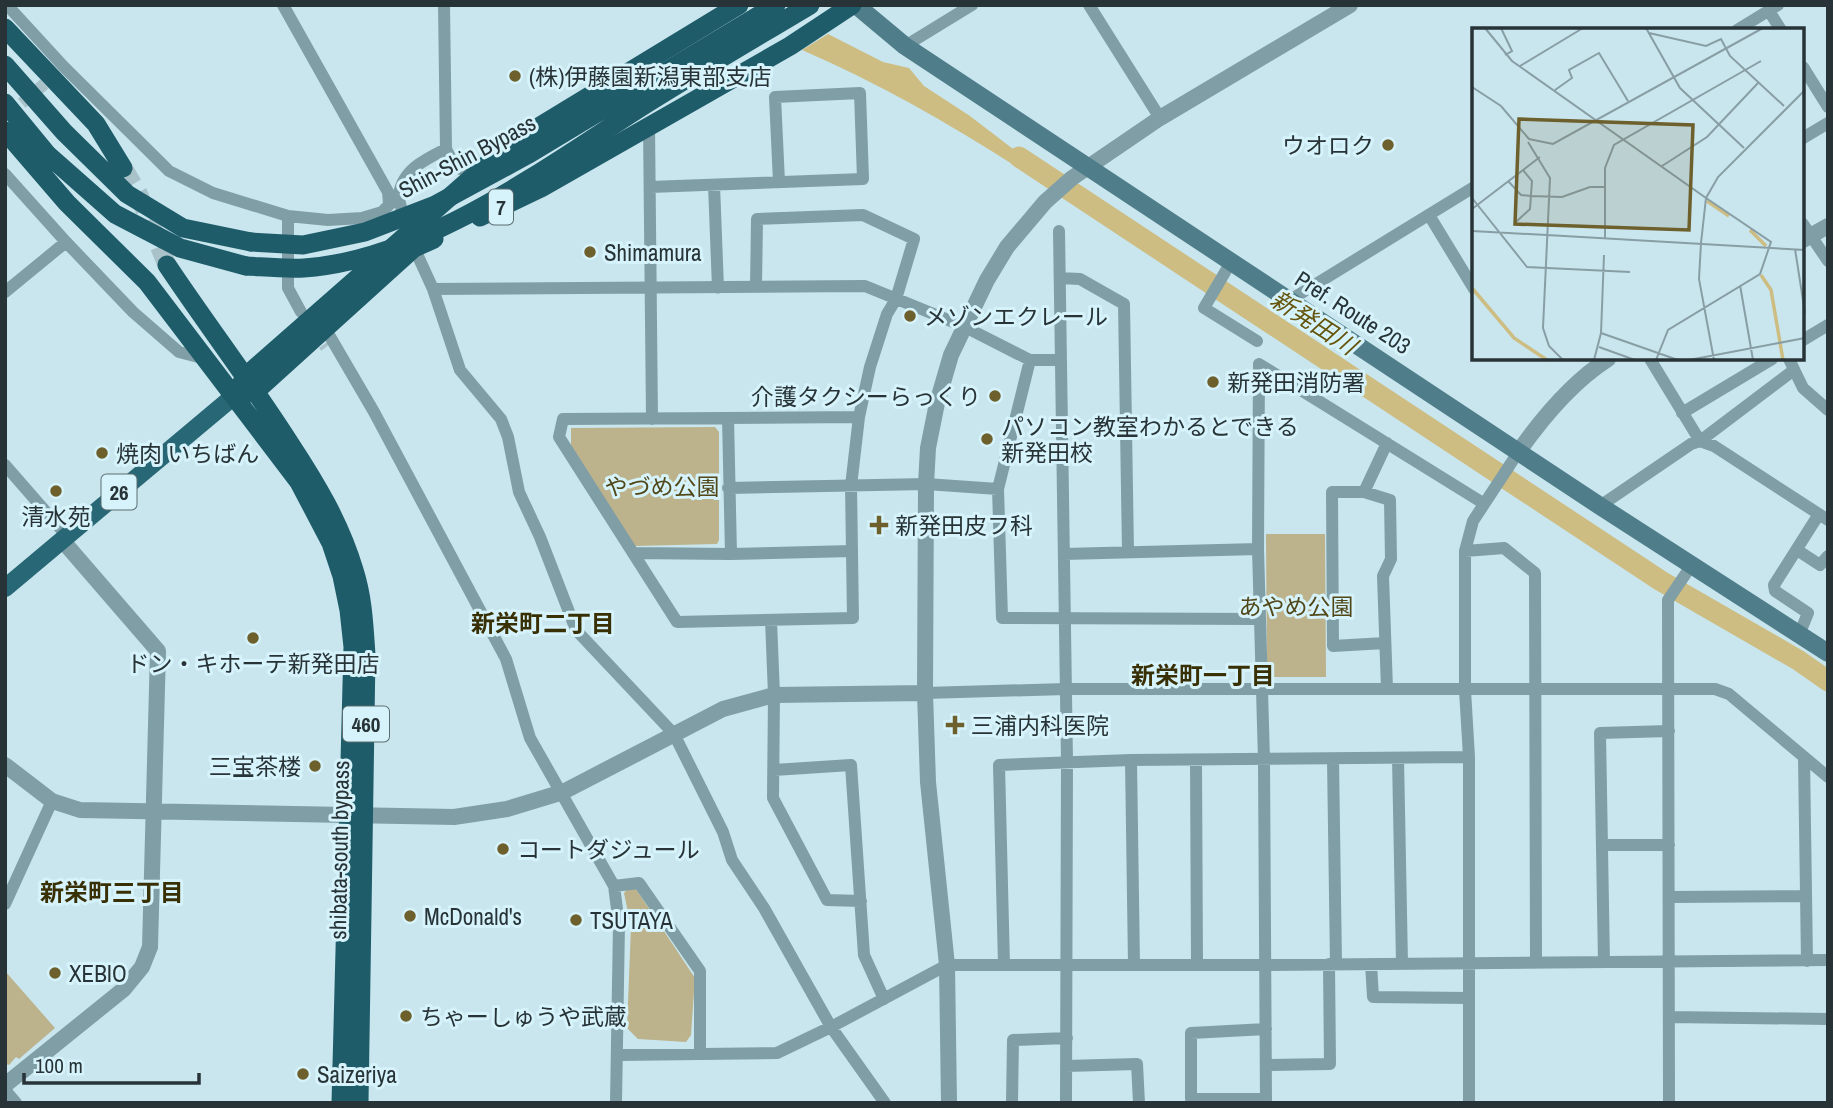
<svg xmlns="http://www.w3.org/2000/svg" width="1833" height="1108" font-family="'Archivo Narrow','Noto Sans JP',sans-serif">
<rect width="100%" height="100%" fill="#c9e6ee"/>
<path fill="#bcb28c" d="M715,427L719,432V540L717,544L634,546L571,448V428Z
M1266,534H1325L1326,677H1267Z
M628,888L636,889L695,978L691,1035L686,1042L638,1039L627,1028L631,927L624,893Z
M5,971L55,1028L19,1059L16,1057L9,1065L5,1064Z"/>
<path fill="#cdbd82" d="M828,34L883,62L909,68L924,86L970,116L1013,149L1045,169L1035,179C961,130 883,85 802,50Z"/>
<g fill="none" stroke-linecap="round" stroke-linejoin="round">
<path stroke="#cdbd82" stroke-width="21" d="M1019,157L1661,581L1798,660L1828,681"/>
<path stroke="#a9c2c9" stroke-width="12" stroke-dasharray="12 6" stroke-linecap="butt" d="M8,115L56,74
M313,330L326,347"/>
<path stroke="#a9c2c9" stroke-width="19" stroke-dasharray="19 10" stroke-linecap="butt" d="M123,168L138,193L167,265"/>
<path stroke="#809ea6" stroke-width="12" d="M7,5L64,67L169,171L213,193L288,216L328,220L362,218L382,212L398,196
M283,5L388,192L389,204
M444,5L446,149L455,167L476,175
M1089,5L1160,118
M1769,11L1781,30
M1737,30L1778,5
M905,46L972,5
M1803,67L1828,107
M649,125L652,419
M1803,138L1828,123
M5,174L66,242L133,312L179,352L206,359
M714,185L718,288
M650,187L863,179L860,93L775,97L779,182
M1429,215L1474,289
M288,216V288L301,312
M406,222C404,215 398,202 399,195C402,170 426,159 446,149
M1803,224L1828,261
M1059,231L1067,761L1066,1103
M412,243L433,289L460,370L501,419L508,437L519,492L540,537L576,630L674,734L723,832L732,860L764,908L831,1027L885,1103
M1231,262L1204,308L1257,341
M1060,278L1080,279L1124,304L1128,551
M756,287L757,219L863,215L914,239L896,299L887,314L870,367L859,417L851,486L853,618L677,622L559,437L563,419L859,417
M433,289L865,286L963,326L1030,360H1061
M5,292L66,242
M1290,300L1474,187
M325,328L374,412L506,659L530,738L614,886L619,924L616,1103
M1803,340L1828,325
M1650,359L1700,441L1714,446L1828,520
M1789,359L1803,388L1828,410
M1030,360L998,489L1002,618L1260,619
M1259,364L1258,549L1264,760L1266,1103
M1259,364L1483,503
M1682,413L1772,359
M728,418L731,554
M5,465L67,536
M728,488L926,484L998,489
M1364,492H1332L1333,646L1385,643
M1600,506L1691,444L1700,441L1794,370
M1797,550L1820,565L1828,556
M1465,551L1504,548L1535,573L1536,962
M633,553L731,554L852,551
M1064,554L1258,549
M771,620L774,695L773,798L827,900L861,901
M1799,635L1808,613L1775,591L1774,585L1819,514
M1387,689L1383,576L1391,559L1390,500L1364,492L1387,443
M925,693L1066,689H1715L1729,694L1828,777
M1398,758L1402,963
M1804,758L1807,961
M1333,759L1336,964
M1131,760L1134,965
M1196,760L1197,965
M774,770L851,765L864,955L884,999
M1602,845H1669
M614,886L639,883L700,971V1053
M1670,897L1805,896
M5,904L52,801
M1604,962L1600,733L1669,731
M1371,964L1373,997L1468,998
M1004,965L999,765L1131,760L1469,757
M1670,1017L1828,1019
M618,1055L777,1053L831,1027L947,965H1266L1828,960
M1266,1065L1330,1064L1329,964
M1066,1066L1137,1064L1139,1103
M5,1090L16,1103
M1266,1099H1191V1033L1266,1029
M1012,1103L1013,1040L1067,1038
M1469,1103V757L1465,690V551L1473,521L1519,451
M1669,1103L1668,600L1691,566"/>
<path stroke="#809ea6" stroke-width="16" d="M1803,240L1828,226
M1519,451C1543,417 1572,382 1608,359
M5,765L52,801L80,810L454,817L507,809L563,792L723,709L774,695L925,693
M5,1085L124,989L142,967L150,947L158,651L62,540
M949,1103L947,965L928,782L925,693L926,484L928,448L937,403L951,355L987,280L1007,247L1045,202L1072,178L1160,118L1350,5"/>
<path stroke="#4f7e8a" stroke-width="18" d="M856,5L905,46L1600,506L1828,653"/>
<path stroke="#286775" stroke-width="18" d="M5,588L234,396"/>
<path stroke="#1e5c6a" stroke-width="19" d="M5,28L96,124L123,168
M5,65L64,132L127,194L183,228L251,242
M5,103L47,154L115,214L180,248L246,266
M5,131L67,203L147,282L299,482L331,543L342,576L349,610L353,647L341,1103
M480,217L541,188L790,46L852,5
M167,265C207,325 250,381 289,442C316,483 340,523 354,570C363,598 364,626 366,655L359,1103
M240,386L246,376L509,145L739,5
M245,394L256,391L414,248L434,239"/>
<path stroke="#1e5c6a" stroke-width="19" d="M251,242L303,245L365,232L435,205L527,155L776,5
M246,266C265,267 285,269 304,268C423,260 548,166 646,104C700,70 755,38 810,5"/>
</g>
<g fill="#6d602d" stroke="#d6f3fb" stroke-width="2.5">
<circle cx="515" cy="76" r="7"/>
<circle cx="1388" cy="145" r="7"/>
<circle cx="590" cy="252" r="7"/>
<circle cx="910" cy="316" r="7"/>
<circle cx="1213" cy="382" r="7"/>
<circle cx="995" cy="396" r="7"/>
<circle cx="987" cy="439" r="7"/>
<circle cx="102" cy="453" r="7"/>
<circle cx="56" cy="491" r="7"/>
<path d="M875.5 514.5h7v7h7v7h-7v7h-7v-7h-7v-7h7z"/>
<circle cx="253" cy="638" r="7"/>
<path d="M951.5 714.5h7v7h7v7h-7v7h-7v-7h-7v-7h7z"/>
<circle cx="315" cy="766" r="7"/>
<circle cx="503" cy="849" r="7"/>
<circle cx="410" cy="916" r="7"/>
<circle cx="576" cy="920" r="7"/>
<circle cx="55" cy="973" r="7"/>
<circle cx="406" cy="1016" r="7"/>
<circle cx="303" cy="1074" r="7"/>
</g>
<g text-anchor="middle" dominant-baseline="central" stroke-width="6" stroke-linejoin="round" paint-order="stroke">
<g fill="#d6f3fb" stroke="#5c6d71" stroke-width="2">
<rect x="489" y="189.5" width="24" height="35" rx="5"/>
<rect x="101.5" y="474.5" width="35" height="35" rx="5"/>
<rect x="343" y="706.5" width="46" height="35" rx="5"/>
</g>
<g font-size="21" font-weight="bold" fill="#273336">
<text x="501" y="207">7</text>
<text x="119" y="492">26</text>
<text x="366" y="724">460</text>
</g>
<g font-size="23" fill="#273336" stroke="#d6f3fb" text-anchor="start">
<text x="529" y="76">(株)伊藤園新潟東部支店</text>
<text x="1374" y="145" text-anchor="end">ウオロク</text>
<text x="604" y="252">Shimamura</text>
<text x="924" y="316">メゾンエクレール</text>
<text x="1227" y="382">新発田消防署</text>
<text x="981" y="396" text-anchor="end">介護タクシーらっくり</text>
<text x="1001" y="426">パソコン教室わかるとできる<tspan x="1001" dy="26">新発田校</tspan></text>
<text x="116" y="453">焼肉 いちばん</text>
<text x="56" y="516" text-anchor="middle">清水苑</text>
<text x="895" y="525">新発田皮フ科</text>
<text x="253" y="663" text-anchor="middle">ドン・キホーテ新発田店</text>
<text x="971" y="725">三浦内科医院</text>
<text x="301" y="766" text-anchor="end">三宝茶楼</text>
<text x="517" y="849">コートダジュール</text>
<text x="424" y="916">McDonald's</text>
<text x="590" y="920">TSUTAYA</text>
<text x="69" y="973">XEBIO</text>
<text x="420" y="1016">ちゃーしゅうや武蔵</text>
<text x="317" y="1074">Saizeriya</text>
</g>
<g font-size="23" fill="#273336" stroke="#d6f3fb">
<text transform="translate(467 156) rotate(-28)">Shin-Shin Bypass</text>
<text transform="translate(1353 312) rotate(33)">Pref. Route 203</text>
<text transform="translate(339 850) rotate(-89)">shibata-south bypass</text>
</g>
<g font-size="23" fill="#524718" stroke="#d6f3fb">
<text x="662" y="486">やづめ公園</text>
<text x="1296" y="606">あやめ公園</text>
</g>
<g font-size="24" font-style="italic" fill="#65540b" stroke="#d6f3fb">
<text transform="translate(1314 322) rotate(33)">新発田川</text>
</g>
<g font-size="24" font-weight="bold" fill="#392f04" stroke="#d6f3fb">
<text x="543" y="623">新栄町二丁目</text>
<text x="1203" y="675">新栄町一丁目</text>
<text x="112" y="892">新栄町三丁目</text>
</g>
</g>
<g transform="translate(1472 28)">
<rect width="332" height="332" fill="#c9e6ee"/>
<path fill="none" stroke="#cdbd82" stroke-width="3.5" d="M235,173L257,188M278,202L294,218M289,247L299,262L311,332M0,260L42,310L75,332"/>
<path fill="none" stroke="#889ea4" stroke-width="2" d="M13,0L40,33L234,170L229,215M29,0L40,23L33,27M174,0L208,60L272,120M177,5L234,18L249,11L258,28L312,78M48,38L111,0M0,59L29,78L57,111L81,116L291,0M83,62L100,50L97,42L127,25L156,73M56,114L78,150L71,300L77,318L91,332M190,138L235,109L286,55M36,153L49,167L59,168L90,169L118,159H132M0,170L55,239L158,244M0,181L68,129M44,194L58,181L60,153L51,142M0,203L75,207M75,207L333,222M133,210V140L142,117L289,33M229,215L227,251L242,332M323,221L333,285M268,257L281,332M129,305L206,332M127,319L163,332M122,332L129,305L132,227M184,332L196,302L288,246L299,214L234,170L246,149L333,62M217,332L333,310"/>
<path fill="#6d602d" fill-opacity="0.15" stroke="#6d602d" stroke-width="3.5" d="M47,91L221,97L217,202L43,196Z"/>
<rect width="332" height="332" fill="none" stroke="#273336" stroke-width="3.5"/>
</g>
<rect width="1833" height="1108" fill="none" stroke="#273336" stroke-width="14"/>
<path d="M24 1073v10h175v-10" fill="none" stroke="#273336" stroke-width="3.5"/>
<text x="35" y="1073" font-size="21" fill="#273336" stroke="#d6f3fb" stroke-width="5" paint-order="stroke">100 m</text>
</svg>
